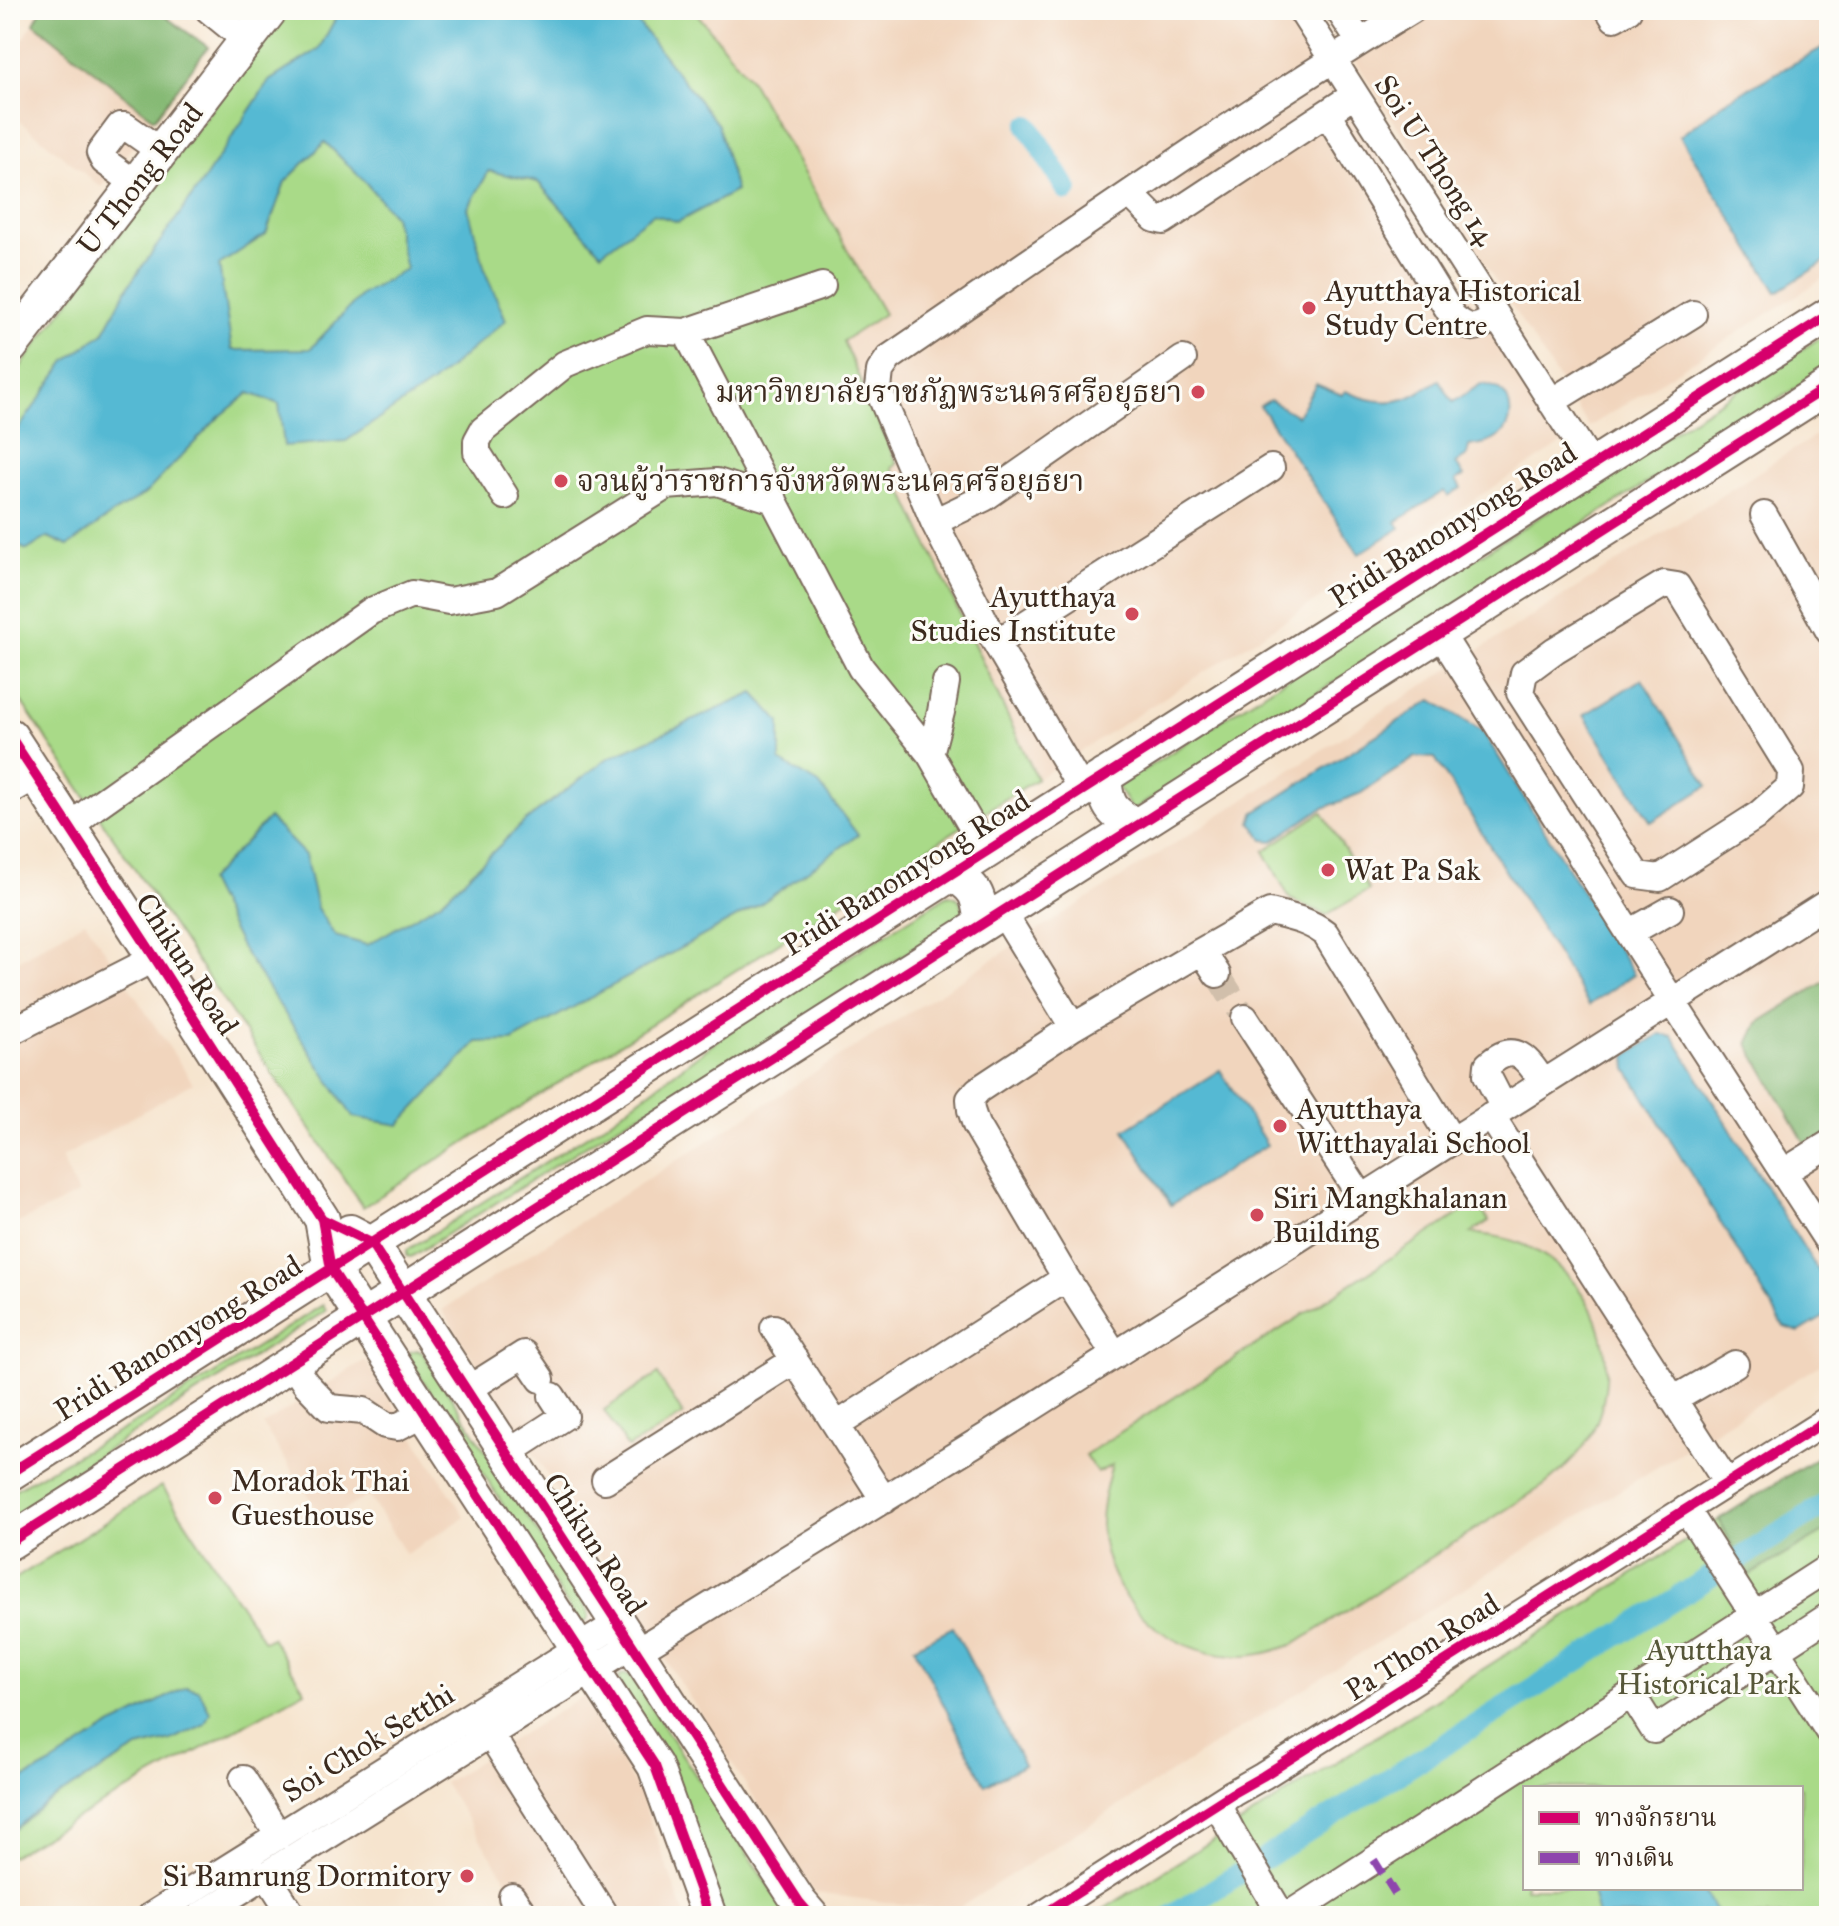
<svg xmlns="http://www.w3.org/2000/svg" width="1839" height="1926" font-family="'IM FELL Great Primer','Noto Serif Thai',serif">
<rect width="100%" height="100%" fill="#fdfcf7"/>
<filter id="ink" filterUnits="userSpaceOnUse"><feTurbulence type="fractalNoise" baseFrequency=".0125" numOctaves="2"/><feDisplacementMap in="SourceGraphic" scale="16" xChannelSelector="R" yChannelSelector="G"/><feConvolveMatrix kernelMatrix="1 2 1 2 8 2 1 2 1" color-interpolation-filters="sRGB"/></filter>
<filter id="wash" filterUnits="userSpaceOnUse"><feTurbulence type="fractalNoise" baseFrequency=".006" numOctaves="4" result="noise"/><feDisplacementMap in="SourceGraphic" scale="32" xChannelSelector="R" yChannelSelector="G"/><feGaussianBlur stdDeviation="1.8" result="paint"/><feColorMatrix in="noise" values="0 0 0 0 0 0 0 0 0 0 0 0 0 0 0 0 0 1.4 0 .05"/><feComposite in="paint" operator="in"/></filter>
<g filter="url(#wash)">
<rect width="100%" height="100%" fill="#f6e4ce"/>
<path fill="#f1d5bd" d="M694,10H1284L1563,443L1037,779L892,467L897,463L843,340L883,314L750,80Z
M1323,10H1829V275L1589,427Z
M34,23L154,119L101,187L10,113V58Z
M1829,427V1359L1189,1761L954,1911L815,1893L442,1310Z
M85,921L193,1083L61,1158L78,1194L10,1227V965Z
M365,1360L465,1517L406,1554L368,1495L325,1522L263,1425Z
M583,1696L641,1796L685,1916H530L444,1783Z"/>
<path fill="#a9da88" stroke="#728253" stroke-width="2" fill-rule="evenodd" d="M285,10H694L750,79L884,314L843,341L897,464L892,468L1037,779L363,1207L10,685V381Z
M1829,332V367L1138,807L1132,810L1117,787Z
M1322,812L1369,890L1326,915L1290,899L1264,851Z
M948,895C959,896 961,901 964,911L962,917L749,1055L614,1128L411,1257L406,1256L407,1250L610,1121L733,1029Z
M1476,1203L1489,1221L1471,1233C1485,1235 1500,1236 1514,1241C1596,1269 1632,1369 1586,1443C1575,1460 1559,1473 1543,1486L1295,1644C1275,1651 1256,1657 1235,1656C1165,1654 1104,1596 1101,1525C1101,1504 1106,1485 1112,1465L1097,1473L1085,1455Z
M323,1305L326,1310L324,1312L82,1466L10,1520V1492L142,1419Z
M417,1350L423,1353L588,1611L589,1617L586,1622L579,1623L408,1357L410,1352Z
M658,1374L683,1415L628,1448L604,1410Z
M1829,1450V1916H1093ZM1525,1788H1801V1888H1525Z
M162,1486L264,1641L271,1637L305,1691L68,1823L10,1857V1582Z
M626,1674L630,1675L781,1905L783,1916H722L618,1679L620,1675Z"/>
<path fill="#86ba74" stroke="#607249" stroke-width="2" d="M41,10H156L208,47L154,119L34,23Z
M1829,979V1139L1806,1145L1748,1044L1758,1023Z
M1829,1450V1529L1748,1576L1719,1519Z"/>
<path fill="#54b9d3" stroke="#487278" stroke-width="2" fill-rule="evenodd" d="M340,10H628L718,125L736,191L678,222L653,214L601,253L538,182L489,171L468,208L486,274L506,320L432,383L346,441L284,446L279,404L249,393L218,418L145,494L115,512L68,546L48,537L27,550L10,542V441L66,361L103,333L129,285L201,184L269,81L319,49ZM325,142L366,183L394,216L406,269L361,295L310,349L232,350L219,265L266,234L285,182Z
M1829,44V259L1777,292L1680,136L1726,101Z
M1439,380L1453,402L1481,384C1488,385 1494,386 1499,390C1514,400 1514,424 1500,436C1491,443 1481,444 1469,446L1467,456L1456,463L1464,476L1456,480L1461,488L1448,496L1444,491L1396,522L1400,528L1359,554L1260,406L1270,400L1297,416L1316,384L1342,395L1345,391C1366,400 1388,406 1410,397C1420,393 1430,385 1439,380Z
M1642,679L1708,786L1651,822L1584,715Z
M754,693L780,722V761L819,784L858,835L759,905L512,1041L477,1042L399,1125L353,1117L241,947L208,881L269,818L305,855L317,908L335,936L367,945L442,901L524,822L608,758Z
M1432,700L1483,732L1634,974L1589,1005L1435,758L1416,757L1361,793L1319,810L1273,841L1263,840L1251,822L1254,813Z
M1660,1034L1673,1037L1829,1288V1314L1799,1332L1784,1327L1627,1069L1626,1056Z
M1220,1070L1267,1145L1171,1205L1124,1130Z
M953,1627L1024,1765L985,1785L914,1647Z
M186,1687L199,1690L210,1712L205,1724L171,1740L138,1748L46,1803L10,1833V1786L53,1763L109,1727Z
M1591,1888H1702L1719,1916H1598Z"/>
<g fill="none" stroke-linecap="round" stroke-linejoin="round">
<path stroke="#54b9d3" stroke-width="22" d="M1028,126L1067,190
M1739,1559L1829,1502
M1265,1858L1710,1577
M1172,1916L1237,1875"/>
</g>
</g>
<g filter="url(#ink)">
<g fill="none" stroke-linecap="round" stroke-linejoin="round">
<path stroke="#d1bfab" stroke-width="26" stroke-dasharray="26 13" stroke-linecap="butt" d="M1217,974L1245,1018"/>
<g stroke="#7c6b5c" stroke-width="30">
<path id="minor" d="M209,10L247,41
M1301,10L1592,465
M1339,10L1360,42
M1609,10L1614,18L1628,10
M1327,113L1453,317C1473,333 1476,328 1497,317
M136,184L104,161L100,153L120,126H125L162,152
M1130,194L1155,219L1163,221L1342,103
M686,332L861,668L930,754L986,851
M1551,402L1693,314
M505,496L477,452V441L483,430L565,364L647,330L686,332L822,286
M1764,515L1829,631
M934,522L984,498L1183,359
M1664,584L1677,586L1791,771L1790,787L1758,815L1660,878L1637,875L1520,693L1524,673L1555,650Z
M1440,633L1672,1001L1829,1243
M996,643L1271,468
M930,754L941,712L946,682
M1082,790L996,643L934,522L878,389L880,371L889,358C1062,240 1234,119 1412,10
M10,791L36,776
M70,827L93,808L371,611L412,594L449,601L497,592L666,486L717,482L774,500
M1002,911L1073,1027
M1629,933L1670,910
M1202,951L1270,912C1290,917 1308,920 1325,933L1452,1141
M1245,1018L1362,1198
M10,1032L155,958
M1504,1108L1487,1075L1488,1065C1515,1040 1528,1059 1543,1083
M1491,1116L1727,1483
M1784,1172L1829,1144
M774,1328L884,1500
M1115,1355L1066,1278L976,1125L971,1110L970,1099L978,1090L1073,1027L1202,951L1217,974
M292,1364L306,1384L329,1408L364,1411L385,1425L397,1427L425,1413
M467,1390L524,1354L541,1379
M1673,1400L1735,1364
M837,1425L1066,1278
M508,1453L565,1416L552,1396
M605,1480L795,1360
M1686,1509L1829,1732
M637,1651L987,1436L1829,902
M1632,1695L1654,1730L1829,1616
M490,1734L605,1916
M243,1779L279,1836
M1217,1804L1233,1834L1282,1916
M266,1874L293,1916
M512,1897L525,1916
M151,1916L618,1623
M200,1916L632,1645
M1041,1916L1233,1793L1263,1776L1829,1419
M1287,1916L1829,1567"/>
</g>
<g stroke="#7c6b5c" stroke-width="38">
<path id="major" d="M10,347L270,10
M10,736L155,958L322,1219L331,1269L655,1766L709,1916
M1104,776C1106,806 1110,811 1136,826
M951,873C977,888 978,894 982,924
M350,1232L371,1243L799,1902L811,1916
M10,1473L1829,315
M10,1542L1829,386"/>
</g>
<use href="#minor" stroke="#fff" stroke-width="26"/>
<use href="#major" stroke="#fff" stroke-width="34"/>
<path stroke="#8e44ad" stroke-width="8" stroke-dasharray="16 8" stroke-linecap="butt" d="M1374,1860L1398,1898"/>
<g stroke="#fdfcf7" stroke-width="15">
<path id="cycleway" d="M10,736L155,958L322,1219L331,1269L655,1766L709,1916
M322,1219L371,1243L799,1902L811,1916
M10,1473L1829,315
M10,1542L1829,386
M1041,1916L1233,1793L1263,1776L1829,1419"/>
</g>
<use href="#cycleway" stroke="#d6006c" stroke-width="10"/>
</g>
</g>
<g fill="#d1495b" stroke="#fdfcf7" stroke-width="3">
<circle cx="1309" cy="308" r="8"/>
<circle cx="1198" cy="392" r="8"/>
<circle cx="561" cy="481" r="8"/>
<circle cx="1132" cy="614" r="8"/>
<circle cx="1328" cy="870" r="8"/>
<circle cx="1280" cy="1126" r="8"/>
<circle cx="1257" cy="1215" r="8"/>
<circle cx="215" cy="1498" r="8"/>
<circle cx="467" cy="1876" r="8"/>
</g>
<g text-anchor="middle" dominant-baseline="central" stroke-width="6" stroke-linejoin="round" paint-order="stroke">
<g font-size="30" fill="#3b2a1e" stroke="#fdfcf7">
<text transform="translate(1435 160) rotate(57)">Soi U Thong 14</text>
<text transform="translate(140 179) rotate(-52)">U Thong Road</text>
<text transform="translate(1453 525) rotate(-32)">Pridi Banomyong Road</text>
<text transform="translate(906 873) rotate(-32)">Pridi Banomyong Road</text>
<text transform="translate(187 964) rotate(57)">Chikun Road</text>
<text transform="translate(178 1338) rotate(-32)">Pridi Banomyong Road</text>
<text transform="translate(595 1544) rotate(57)">Chikun Road</text>
<text transform="translate(1422 1647) rotate(-32)">Pa Thon Road</text>
<text transform="translate(368 1743) rotate(-32)">Soi Chok Setthi</text>
</g>
<g font-size="30" fill="#3b2a1e" stroke="#fdfcf7" text-anchor="start">
<text x="1325" y="291">Ayutthaya Historical<tspan x="1325" dy="34">Study Centre</tspan></text>
<text x="1182" y="392" text-anchor="end">มหาวิทยาลัยราชภัฏพระนครศรีอยุธยา</text>
<text x="577" y="481">จวนผู้ว่าราชการจังหวัดพระนครศรีอยุธยา</text>
<text x="1116" y="597" text-anchor="end">Ayutthaya<tspan x="1116" dy="34">Studies Institute</tspan></text>
<text x="1344" y="870">Wat Pa Sak</text>
<text x="1296" y="1109">Ayutthaya<tspan x="1296" dy="34">Witthayalai School</tspan></text>
<text x="1273" y="1198">Siri Mangkhalanan<tspan x="1273" dy="34">Building</tspan></text>
<text x="231" y="1481">Moradok Thai<tspan x="231" dy="34">Guesthouse</tspan></text>
<text x="451" y="1876" text-anchor="end">Si Bamrung Dormitory</text>
</g>
<g font-size="30" fill="#565638" stroke="#fdfcf7">
<text x="1709" y="1650">Ayutthaya<tspan x="1709" dy="34">Historical Park</tspan></text>
</g>
</g>
<rect width="1839" height="1926" fill="none" stroke="#fdfcf7" stroke-width="40"/>
<rect x="1523" y="1786" width="280" height="104" fill="#fdfcf7" stroke="#afa8a0" stroke-width="2"/>
<rect x="1539" y="1812" width="40" height="12" fill="#d6006c" stroke="#afa8a0" stroke-width="2"/>
<text x="1595" y="1826" font-size="24" fill="#3b2a1e">ทางจักรยาน</text>
<rect x="1539" y="1852" width="40" height="12" fill="#8e44ad" stroke="#afa8a0" stroke-width="2"/>
<text x="1595" y="1866" font-size="24" fill="#3b2a1e">ทางเดิน</text>
</svg>
